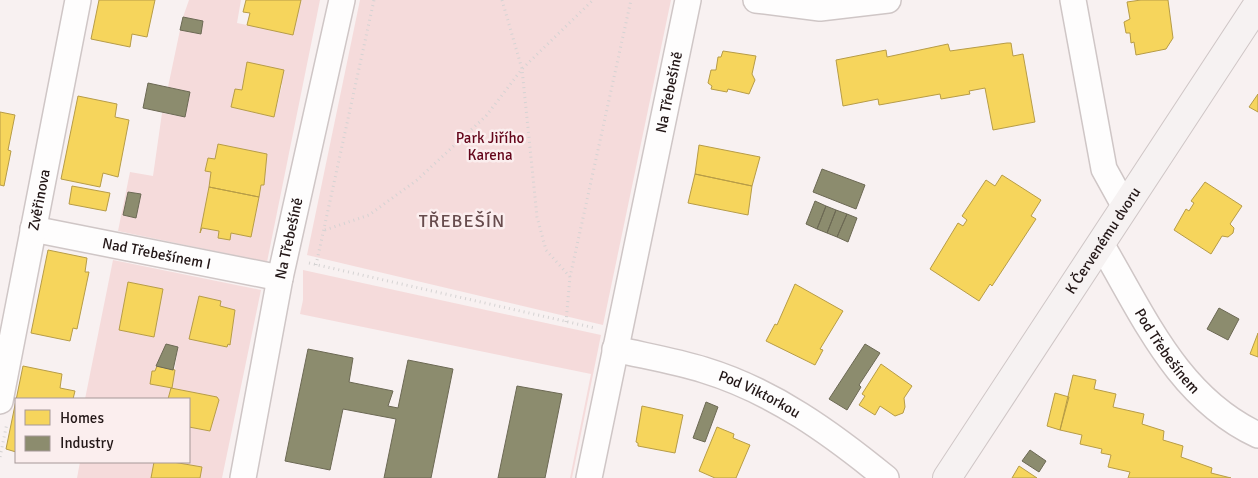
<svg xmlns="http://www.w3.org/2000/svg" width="1258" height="478" font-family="Signika,sans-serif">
<rect width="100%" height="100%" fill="#f8f1f1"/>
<path fill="#f5dbdb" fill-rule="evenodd" d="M189,0H241L237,23L293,34L301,0H320L267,262L118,231L130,172L153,176L162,113L185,117L190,92L168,87L180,30L201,34L203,21L183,17ZM248,62L282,85L274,117L231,107L235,89L242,90ZM218,144L267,154L264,185H261L251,237L231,233L229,240L219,238V231L202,228L211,178V172L205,170L208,158L215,159ZM128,192L141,194L136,218L123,215Z
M360,0H671L603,325L307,255Z
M113,260L261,290L222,478H200L202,467L172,463L189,462V427L210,431L219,400L216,397L172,388L178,347L166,345L155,371H152L150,384L171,388L168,399H85ZM128,282L163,289L154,337L119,330ZM199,296L221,301L220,306L235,310L230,345L228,344L227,347L190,339Z
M303,270L601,335L572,478H570L591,374L300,314L303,300Z
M80,462H154L151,478H77Z"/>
<path fill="#f6d55c" stroke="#b79c47" d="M99,0H155L147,37L132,34L130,47L91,39Z
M246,0H301L293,35L247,25L250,13L243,12Z
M1141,0H1168L1173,38L1166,49L1136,55L1134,42L1131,43L1130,33H1126L1124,22L1130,19L1127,2Z
M1007,43H1011L1013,56L1023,54L1035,122L993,130L985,88L969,91L970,94L941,99L940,94L879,105L878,99L843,106L836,60L886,50L887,57L948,44L950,51Z
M723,51L756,56L752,74L755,80L749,94L728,89L727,92L711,89L712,86L708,83L711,70H716L718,57H721Z
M247,62L284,70L274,117L231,107L235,89L242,90Z
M1258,94V112L1249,107Z
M78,96L117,104L115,117L129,120L118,177L103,173L100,187L61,179Z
M0,112L15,115L8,150L11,151L4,186L0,185Z
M218,144L267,154L264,185H261L259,197L209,187L211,172L205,171L208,158L215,159Z
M699,145L760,157L752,186L695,174Z
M695,174L752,186L748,215L688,203Z
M1002,175L1041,200L1031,216L1036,219L992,286L990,284L979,301L930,269L958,223L963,226L967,220L962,216L986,180L995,186Z
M1205,182L1242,206L1230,224L1234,228L1233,233L1228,237L1222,236L1211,254L1174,230L1186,209L1189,211L1194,203L1191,201Z
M72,186L110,193L106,211L69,204Z
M209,187L259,197L251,237L231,233L230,240L218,238L219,231L202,228L200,233Z
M48,250L87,258L85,272H89L77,329L73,328L70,341L31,333Z
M128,282L163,289L154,337L119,330Z
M795,284L843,311L820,349L823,350L815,365L766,341L775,324L777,325Z
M199,296L221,301L220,306L235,310L230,345L228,344L227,347L189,339Z
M1258,333V357L1250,354Z
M881,364L912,386L904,398L905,407L903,413L895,416L880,406L875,415L859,405L865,396L862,394Z
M23,366L62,374L60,388L75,391L73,399H16V452L6,449Z
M157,366L175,370L172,388L150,384L152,371H155Z
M1073,375L1096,380L1094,389L1116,394L1113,407L1144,414L1142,424L1164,431L1163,440L1183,446L1181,457L1212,468L1211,473L1231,478H1128L1130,472L1108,467L1111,455L1101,453L1102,449L1080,444L1082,435L1060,430Z
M171,388L217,397L219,400L210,431L189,427V399H168Z
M1055,393L1069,397L1060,430L1047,426Z
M642,406L683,415L675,453L638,446V443L636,442Z
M717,427L734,434L733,438L750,445L736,478H715L699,471Z
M154,462H173L202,467L200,478H151Z
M1019,466L1037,478H1012Z"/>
<path fill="#8c8c6e" stroke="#6c6954" d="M183,17L203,21L201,34L180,30Z
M148,83L190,92L185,117L143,108Z
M822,169L865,185L856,209L813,192Z
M128,192L141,194L136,218L123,215Z
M815,201L826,206L817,229L806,224Z
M826,206L836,210L827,233L817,229Z
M836,210L847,214L837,237L827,233Z
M847,214L857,218L848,242L837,237Z
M1219,308L1239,319L1228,340L1207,329Z
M166,344L178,347L173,370L156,366Z
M865,344L880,353L859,385L861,387L847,410L829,399Z
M308,349L353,358L349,382L393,391L388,406L398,408L408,360L453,369L431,478H384L396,419L343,409L330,470L285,461Z
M517,386L562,394L545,478H498Z
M706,402L718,407L705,442L693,438Z
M1030,450L1046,461L1039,472L1022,461Z"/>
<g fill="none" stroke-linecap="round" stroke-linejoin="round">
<g stroke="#cfc6c6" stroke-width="28">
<g id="street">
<path d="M756,0L820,8L888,0"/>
<path d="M1073,0L1104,169L1125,207"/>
<path id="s1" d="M33,229L280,278"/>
<path id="s2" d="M1101,244C1144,316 1177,397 1258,435"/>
<path id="s3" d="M615,349C645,356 675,361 704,370C773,391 831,433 886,478"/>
<path id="s4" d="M0,401L78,0"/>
<path id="s5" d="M243,478L280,278L342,0"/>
<path id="s6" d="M589,478L688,0"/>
</g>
</g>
<g stroke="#cfc6c6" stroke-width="30">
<g id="secondary">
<path id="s7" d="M947,478L1258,4"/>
</g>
</g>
<path stroke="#d5d3d3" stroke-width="3" stroke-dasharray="1 4" stroke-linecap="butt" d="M502,0L522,69L537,217L546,250L570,277
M325,230L369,215L417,180L486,116L522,69L593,0
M309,263L595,328
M316,265L374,0
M566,322L570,277L631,0
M0,457L7,423"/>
<use href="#street" stroke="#fefdfd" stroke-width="25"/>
<use href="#secondary" stroke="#f6f2f2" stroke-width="28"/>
</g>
<g text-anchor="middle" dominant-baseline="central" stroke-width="5" stroke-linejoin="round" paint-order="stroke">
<g font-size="15" fill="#231717" stroke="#fbeeee">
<text stroke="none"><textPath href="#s6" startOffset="394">Na Třebešíně</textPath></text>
<text stroke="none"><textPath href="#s4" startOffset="205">Zvěřinova</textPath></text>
<text stroke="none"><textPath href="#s5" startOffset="244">Na Třebešíně</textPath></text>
<text stroke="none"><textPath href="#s7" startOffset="284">K Červenému dvoru</textPath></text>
<text stroke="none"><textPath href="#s1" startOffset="126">Nad Třebešínem I</textPath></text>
<text stroke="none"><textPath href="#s2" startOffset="126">Pod Třebešínem</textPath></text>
<text stroke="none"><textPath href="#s3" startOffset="152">Pod Viktorkou</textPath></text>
</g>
<g font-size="15" fill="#64051a" stroke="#fbeeee">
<text x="490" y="138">Park Jiřího<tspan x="490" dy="17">Karena</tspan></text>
</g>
<g font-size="18" letter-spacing="1" fill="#674c4d" stroke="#fbeeee">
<text x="462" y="221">TŘEBEŠÍN</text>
</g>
</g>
<rect x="15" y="398" width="175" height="65" fill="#fbeeee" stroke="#a59898"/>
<rect x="25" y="410" width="25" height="15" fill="#f6d55c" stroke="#a59898"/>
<text x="60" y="423" font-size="15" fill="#231717">Homes</text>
<rect x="25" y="436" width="25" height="15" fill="#8c8c6e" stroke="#a59898"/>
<text x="60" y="448" font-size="15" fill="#231717">Industry</text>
</svg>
